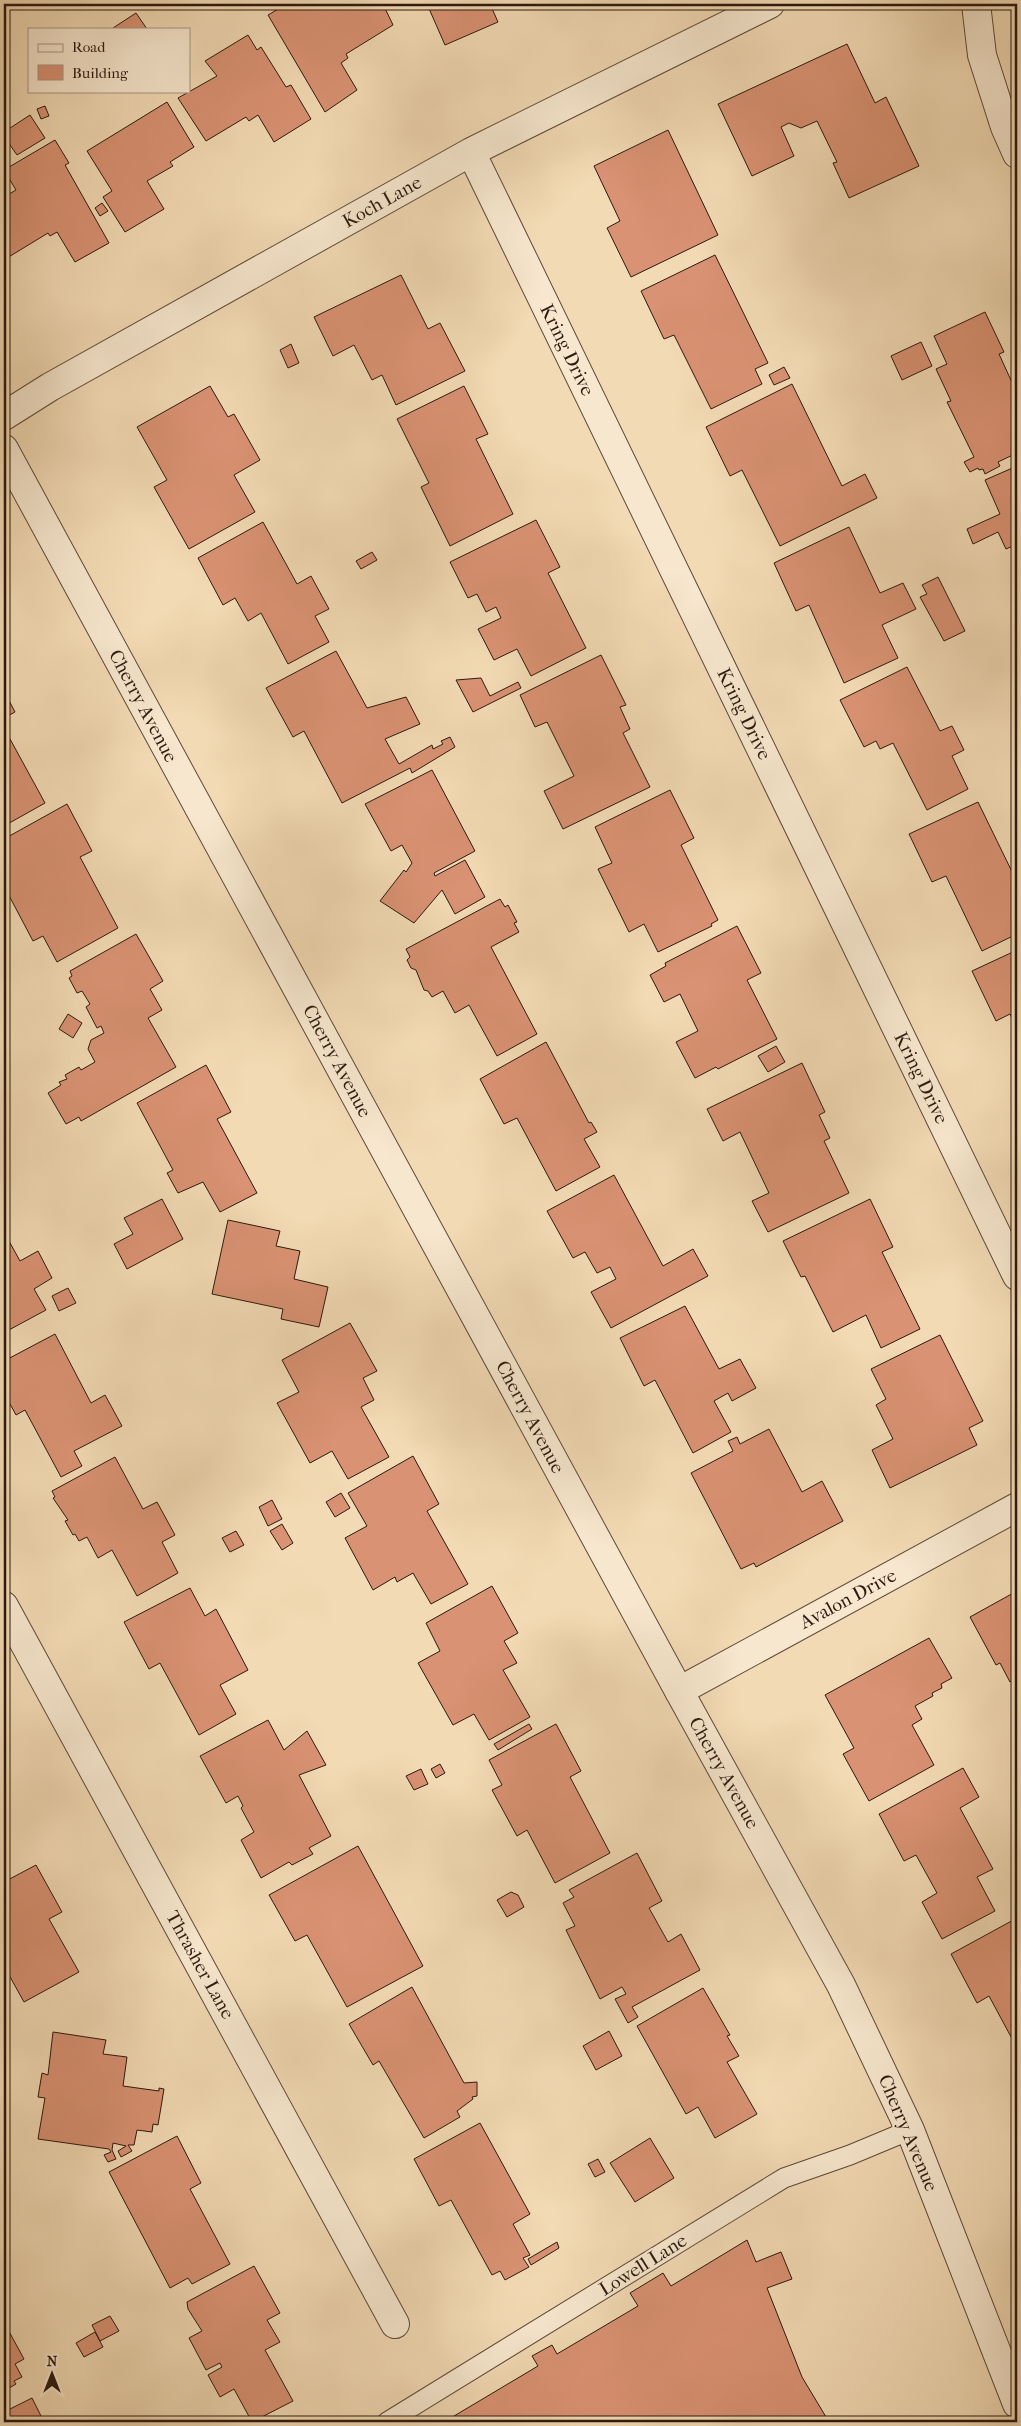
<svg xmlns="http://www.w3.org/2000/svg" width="1021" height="2426" font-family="'IM FELL French Canon',serif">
<rect width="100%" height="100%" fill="#f2dab4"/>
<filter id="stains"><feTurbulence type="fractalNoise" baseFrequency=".004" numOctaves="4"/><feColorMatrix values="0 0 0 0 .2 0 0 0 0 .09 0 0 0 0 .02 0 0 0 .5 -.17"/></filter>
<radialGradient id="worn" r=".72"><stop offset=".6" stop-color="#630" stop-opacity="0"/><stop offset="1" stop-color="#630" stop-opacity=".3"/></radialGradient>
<path fill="#d99273" stroke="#2c190f" d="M287,4H383L393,25L346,54L348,58L341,63L357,90L325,112L268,15Z
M427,4H490L498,22L445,45Z
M136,13L147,29H113V28Z
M248,35L257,50L261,47L286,87L291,85L311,119L274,142L258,115L249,121L246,117L206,141L178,98L217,76L205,61Z
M847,44L875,103L886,97L919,166L849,198L833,163L837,162L817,121L801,128L789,123L781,127L794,156L752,176L718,104Z
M167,102L194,147L170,162L173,166L147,181L164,209L125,232L103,197L112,191L87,151Z
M45,106L49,116L41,119L37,109Z
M30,115L45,138L17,155L8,142L4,145V132Z
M668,130L718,235L631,277L607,228L620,221L594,166Z
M55,140L69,163L65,165L109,243L75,262L57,232L50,236L48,233L7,258L4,251V197L16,190L4,170Z
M102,203L108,211L100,216L95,208Z
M715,255L768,363L755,369L762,384L711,409L674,335L664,339L641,291Z
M401,275L428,329L440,323L465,371L396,405L382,375L372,380L354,345L333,356L314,317Z
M985,312L1004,352L999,354L1015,389L1017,388V453L998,462L1000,466L985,474L983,469L979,470L978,468L970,472L964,462L974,457L947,402L951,401L936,369L947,364L934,336Z
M921,342L932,366L902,380L891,356Z
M291,344L299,363L288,368L280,350Z
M784,367L790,378L774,385L769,375Z
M792,384L842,486L865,474L877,498L780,546L742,470L730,476L706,427Z
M210,386L228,417L234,414L260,460L234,475L255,512L189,549L154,487L167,480L137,427Z
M464,386L488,434L476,439L513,514L450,546L421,487L429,483L397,419Z
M1017,466V551L1015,545L1006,549L998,532L973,544L967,529L1000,514L985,480Z
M536,520L560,567L548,573L586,648L531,676L517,649L494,660L478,629L501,618L496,607L486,612L477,594L468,598L450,562Z
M263,522L297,584L311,576L329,609L315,616L329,642L288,664L261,613L248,621L235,598L223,605L198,558Z
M849,527L880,593L903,583L916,609L882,625L898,658L844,683L809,605L796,611L774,563Z
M372,552L377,560L361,569L356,561Z
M938,577L965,631L944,641L920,597L927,594L922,585Z
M336,651L367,708L406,697L420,724L385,739L399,764L432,745L433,749L443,744L441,741L450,737L455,747L412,773L410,768L342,803L304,731L293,737L266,688Z
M601,655L626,705L620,707L630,729L623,733L650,787L563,829L544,791L574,776L547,722L535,727L520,695Z
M907,667L940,731L952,726L964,750L952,756L968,789L927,810L893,743L880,749L876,741L864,747L840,700Z
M481,678L490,696L518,682L521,688L473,712L456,680Z
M4,691L15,712L4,718Z
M4,728L45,803L4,826Z
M432,770L475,851L434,873L435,876L465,860L485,897L455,914L442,890L414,923L380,901L404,870L406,872L412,863L402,845L391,851L365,804Z
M670,790L694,838L681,845L718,920L711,924L712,926L658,952L644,924L629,932L598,869L612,863L595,827Z
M978,802L1017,882V934L982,951L946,876L932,882L909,834Z
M67,804L92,851L80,857L118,928L57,962L43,936L33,941L4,886V839Z
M500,899L505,907L508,905L517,922L514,923L519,932L491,947L537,1034L497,1056L469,1005L455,1013L443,991L432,997L428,991L424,990L416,970L411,968L407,960L410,957L406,949Z
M737,926L761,973L747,980L777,1039L718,1069L716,1067L695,1078L676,1042L698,1031L680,994L664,1002L650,975L666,966L665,963Z
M136,934L163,981L150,989L162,1010L148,1018L176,1067L81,1121L79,1117L66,1124L48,1093L61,1085L59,1082L67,1079L65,1075L79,1067L81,1070L95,1062L88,1049L91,1040L104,1033L101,1026L97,1028L86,1007L90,1004L82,991L77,993L69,978L72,976L70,971Z
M1017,942V1029L1010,1014L996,1021L972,971L1015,951L1012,945Z
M68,1014L82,1023L73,1038L59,1029Z
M546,1042L589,1123L591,1122L597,1132L584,1139L600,1167L556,1191L517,1118L504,1124L480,1079Z
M776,1046L785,1062L768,1072L758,1056Z
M802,1063L825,1112L819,1115L830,1138L824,1141L849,1193L768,1232L752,1201L769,1193L740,1132L723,1141L707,1109Z
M206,1065L231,1112L217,1119L257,1193L220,1212L203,1182L178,1193L167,1173L173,1170L137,1103Z
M614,1175L663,1266L693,1249L708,1276L611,1328L591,1292L616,1279L610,1267L597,1273L585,1252L573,1258L547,1211Z
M162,1199L183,1239L127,1269L114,1244L133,1234L124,1218Z
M870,1199L893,1247L882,1252L920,1329L881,1348L866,1315L833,1332L805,1276L801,1277L783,1241Z
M228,1220L280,1231L276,1246L300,1251L294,1279L328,1287L319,1327L281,1319L283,1309L212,1294Z
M4,1232L20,1261L38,1251L52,1278L34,1289L46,1310L7,1331L4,1325Z
M68,1288L76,1303L59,1311L52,1296Z
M685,1306L719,1369L740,1359L756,1388L732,1401L728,1393L714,1401L731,1432L693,1453L655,1380L644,1386L620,1338Z
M350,1323L377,1371L363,1378L374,1400L361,1407L389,1457L348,1479L332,1451L310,1463L277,1403L299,1392L282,1360Z
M55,1334L91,1403L105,1395L122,1426L74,1451L82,1466L61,1477L25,1410L16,1415L4,1393V1361Z
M940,1335L983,1421L969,1428L977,1445L890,1488L872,1450L893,1439L876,1405L886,1399L871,1369Z
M769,1429L802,1492L822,1481L843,1521L756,1567L754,1563L741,1569L691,1473L733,1451L728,1441L737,1437L740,1444Z
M413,1456L439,1504L427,1511L468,1584L431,1604L413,1573L397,1582L395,1577L373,1590L345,1538L367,1526L348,1493Z
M115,1457L143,1509L157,1502L175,1535L162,1542L178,1573L137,1596L112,1550L98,1558L87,1537L79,1541L75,1534L73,1535L65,1521L68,1520L53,1498L55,1497L52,1491Z
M341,1493L350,1508L335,1517L326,1502Z
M272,1500L282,1519L268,1526L259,1507Z
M282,1524L293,1543L282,1550L270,1531Z
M236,1531L244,1545L230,1552L222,1538Z
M492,1586L518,1633L504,1641L517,1663L503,1670L530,1717L489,1740L474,1714L453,1725L418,1663L440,1651L426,1623Z
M190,1588L205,1616L216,1609L248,1670L220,1685L236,1714L199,1735L160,1663L149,1669L124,1622Z
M1017,1591V1677L1010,1682L1000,1663L996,1665L970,1617Z
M929,1638L952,1678L941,1684L942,1688L932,1693L933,1696L915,1706L922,1719L912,1725L934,1765L869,1801L843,1754L854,1748L825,1695Z
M268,1720L284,1750L307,1731L326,1765L299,1775L331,1836L309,1848L313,1854L292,1865L289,1862L261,1878L241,1840L254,1832L241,1808L243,1806L238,1796L226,1803L200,1756Z
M529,1724L532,1729L498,1750L494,1744Z
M556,1724L581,1771L570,1777L610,1853L555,1883L527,1830L517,1836L492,1790L502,1785L489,1760Z
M440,1764L445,1773L436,1778L431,1769Z
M963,1768L979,1797L960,1808L993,1869L977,1877L995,1911L942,1939L922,1902L937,1893L916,1855L904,1861L879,1814Z
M421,1769L428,1784L414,1790L406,1776Z
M358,1846L423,1966L347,2007L307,1935L295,1941L269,1895Z
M637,1853L662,1901L649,1908L668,1942L681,1934L700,1970L632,2007L638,2017L628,2023L615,1999L626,1994L622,1987L600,1999L566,1930L575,1926L563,1903L574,1897L569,1890Z
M36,1865L62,1912L49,1919L79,1972L24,2002L4,1966V1882Z
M511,1892L518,1895L524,1907L507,1917L497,1900Z
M1017,1918V2048L989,1996L977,2003L951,1954Z
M412,1987L464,2083L477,2082V2096L472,2097L473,2099L457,2111L460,2117L424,2138L379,2061L373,2065L349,2024Z
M703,1988L730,2035L727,2036L739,2056L727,2062L757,2114L715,2138L698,2107L686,2114L637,2026Z
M609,2031L622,2056L596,2070L583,2046Z
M53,2032L106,2040L103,2054L127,2057L123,2086L159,2091V2088L164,2089L158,2125L153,2124L152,2132L137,2130L134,2145H128L132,2151L121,2157L118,2151L126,2146L113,2143L112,2150L116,2159L108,2162L104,2155L111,2152L109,2149L38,2139L45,2098L38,2097L42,2073L48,2075Z
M480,2123L530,2214L513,2224L530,2255L523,2258L529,2267L505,2280L500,2271L492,2275L451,2200L439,2206L414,2159Z
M177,2136L201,2183L190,2189L230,2264L192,2284L188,2278L170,2288L109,2172Z
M650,2138L674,2178L635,2202L610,2163Z
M598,2159L605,2172L595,2177L588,2164Z
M747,2240L756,2262L781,2252L792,2279L767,2288L802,2377L829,2422H444L538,2366L532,2356L552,2345L557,2354L638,2306L630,2293L663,2273L671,2286Z
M557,2242L559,2248L531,2265L528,2259Z
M254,2266L280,2313L267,2320L280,2342L265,2350L293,2401L252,2422L234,2389L220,2397L208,2375L222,2367L220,2363L206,2370L189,2338L202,2331L188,2309L187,2302Z
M110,2316L119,2331L100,2341L92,2325Z
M6,2326L24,2359L15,2364L22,2377L14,2381L16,2384L4,2391V2328Z
M95,2332L103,2347L84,2357L76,2343Z
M32,2398L44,2422H4V2412Z"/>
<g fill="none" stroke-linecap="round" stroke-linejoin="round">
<g stroke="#5e4938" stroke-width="21">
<path id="service" d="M387,2422L784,2178L850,2155L910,2130"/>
</g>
<g stroke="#5e4938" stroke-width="30">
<path id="minor" d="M976,4L982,55L1005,127L1017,154
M471,152L1017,1276
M4,416L50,387L471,152L770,4
M4,1606L395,2324
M679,1691L1017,1507"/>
</g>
<g stroke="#5e4938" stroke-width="30">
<path id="tertiary" d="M4,449L679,1691L841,1985L910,2130L1017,2404"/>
</g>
<use href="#service" stroke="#f7e7ce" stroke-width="19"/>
<use href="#minor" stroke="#f7e7ce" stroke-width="28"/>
<use href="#tertiary" stroke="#f7e7ce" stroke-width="28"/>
</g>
<g text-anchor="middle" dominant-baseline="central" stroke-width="4.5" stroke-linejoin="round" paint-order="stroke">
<g font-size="19" fill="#2c190f" stroke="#f7e7ce">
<text transform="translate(382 202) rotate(-29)">Koch Lane</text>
<text transform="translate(567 350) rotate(64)">Kring Drive</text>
<text transform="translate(143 706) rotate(62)">Cherry Avenue</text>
<text transform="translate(744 714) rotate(64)">Kring Drive</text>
<text transform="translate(337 1061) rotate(62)">Cherry Avenue</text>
<text transform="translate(921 1078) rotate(64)">Kring Drive</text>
<text transform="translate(530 1417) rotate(62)">Cherry Avenue</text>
<text transform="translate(848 1599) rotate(-28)">Avalon Drive</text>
<text transform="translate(724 1773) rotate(61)">Cherry Avenue</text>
<text transform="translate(200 1965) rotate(61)">Thrasher Lane</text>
<text transform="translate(908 2133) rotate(67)">Cherry Avenue</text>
<text transform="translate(643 2265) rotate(-32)">Lowell Lane</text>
</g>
</g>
<rect width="1021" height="2426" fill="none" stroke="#f2dab4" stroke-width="20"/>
<rect x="5" y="5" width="1011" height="2416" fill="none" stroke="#2c190f" stroke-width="2.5"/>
<rect x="10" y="10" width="1001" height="2406" fill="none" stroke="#2c190f"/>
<rect x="28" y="28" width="162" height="65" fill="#f7e7ce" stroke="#a69582"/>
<rect x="38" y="44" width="25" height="8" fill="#f7e7ce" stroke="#a69582"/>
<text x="72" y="52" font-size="15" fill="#2c190f">Road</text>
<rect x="38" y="65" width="25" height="15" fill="#d99273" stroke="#a69582"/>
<text x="72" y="78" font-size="15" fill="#2c190f">Building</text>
<g transform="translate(52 2374)" stroke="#f7e7ce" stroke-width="4" paint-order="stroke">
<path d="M0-4L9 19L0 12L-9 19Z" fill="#2c190f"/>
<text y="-8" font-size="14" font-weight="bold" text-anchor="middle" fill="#2c190f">N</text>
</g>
<rect width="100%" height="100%" filter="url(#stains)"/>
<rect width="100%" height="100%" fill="url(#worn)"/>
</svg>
